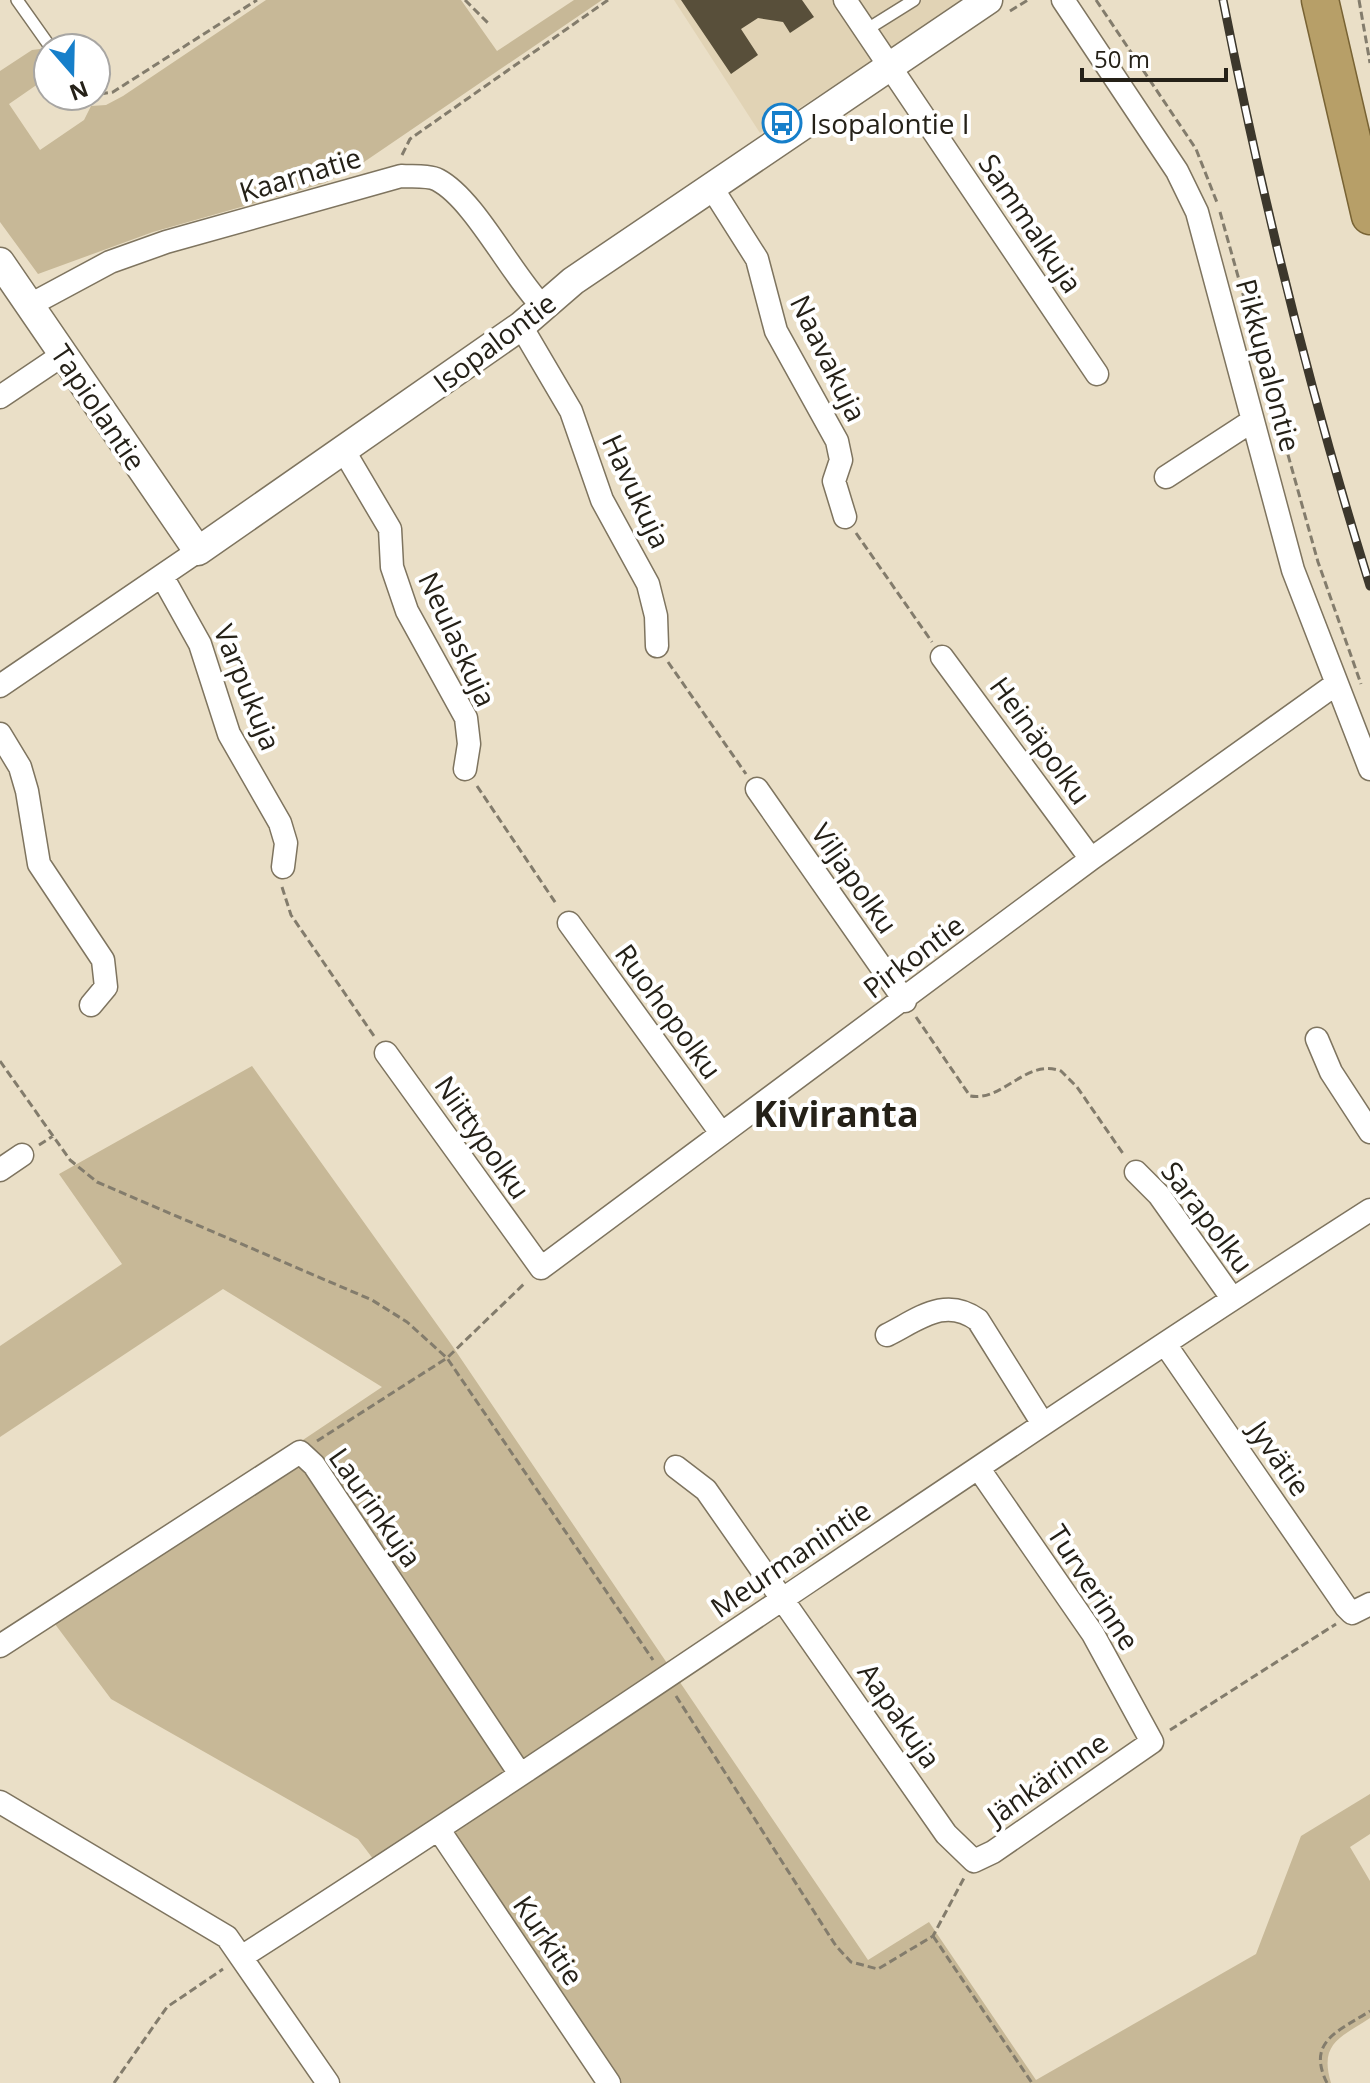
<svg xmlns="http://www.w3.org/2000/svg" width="1370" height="2083" font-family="'Open Sans',sans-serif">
<rect width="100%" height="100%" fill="#eadfc7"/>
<path fill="#e1d3b5" d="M674,0H969L760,133Z"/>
<path fill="#c7b897" d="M266,0H461L497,51L574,0H602L364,162L325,183L153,232L38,274L0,222V71L32,50L40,49L48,61V77L9,104L40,150L84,120L91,106L106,105L123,96Z
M252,1066L451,1344L868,1960L929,1922L1036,2080L1256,1954L1301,1836L1370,1794V1834L1350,1847L1370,1881V2018C1340,2038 1319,2043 1331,2083H603L440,1841L386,1876L358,1839L111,1699L46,1612L382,1387L223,1289L0,1437V1346L122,1264L59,1174Z"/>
<path fill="#584f3a" d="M681,0H802L814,17L790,33L783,22L758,18L741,29L758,55L731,74Z"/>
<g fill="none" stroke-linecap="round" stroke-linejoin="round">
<g stroke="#7e745f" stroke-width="14">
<path id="service" d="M17,0L51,48
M866,30L914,0
M85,96L86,97"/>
</g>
<g stroke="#7e745f" stroke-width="25">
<path id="minor" d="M845,0L1097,374
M1063,0L1177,171L1197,212L1293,570L1370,769
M712,188L757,259L776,331L837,441L841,460L834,481L845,517
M30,305L110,262L166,242L401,176C412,177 429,175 438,180C474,199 511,274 542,306
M521,326L571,411L602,500L648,584L656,616L657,646
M0,397L64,354
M344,451L390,529L392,567L407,611L466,718L469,744L465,769
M1166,477L1252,421
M162,576L200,644L229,734L280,823L286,843L283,867
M942,657L1091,859
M0,686L198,551
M0,734L20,767L27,791L39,864L103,960L106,987L91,1005
M757,789L905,1001
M569,923L721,1133
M1317,1039L1331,1072L1370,1132
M386,1053L541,1268L1091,859L1336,684
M0,1170L22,1155
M1136,1172L1159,1195L1232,1298
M887,1335C919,1319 945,1296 978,1320L1043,1424
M1165,1344L1346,1607L1352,1613L1370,1604
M676,1467L706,1490L946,1834L974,1861L993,1852L1152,1742L1093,1634L979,1469
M0,1646L300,1452L314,1465L520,1774
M0,1802L227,1937L328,2083
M439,1830L609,2083
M243,1956C622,1713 991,1453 1370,1210"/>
</g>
<g stroke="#7e745f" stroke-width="31">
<path id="tertiary" d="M0,262L198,551L521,326L573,281L988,0"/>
</g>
<g stroke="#786334" stroke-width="39">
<path id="trunk" d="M1320,0L1370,216"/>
</g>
<path stroke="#837c6c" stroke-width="3" stroke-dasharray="8 4" stroke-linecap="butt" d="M465,0L489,24
M1096,0L1196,149L1218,205
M1359,0L1370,63
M1010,11L1028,0
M100,94L113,92L257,0
M402,155L410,139L608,0
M1220,212L1318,562L1361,684
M856,533L932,642
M668,662L746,774
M477,786L557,905
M282,887L291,915L374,1036
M916,1017L970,1096C1003,1102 1026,1058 1061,1071L1077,1087L1124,1155
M0,1061L70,1160L97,1182L372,1300L407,1322L447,1358L653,1660
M39,1145L53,1136
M317,1441L447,1358L526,1282
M676,1696L836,1946L851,1962L878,1969L933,1936L964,1878
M1170,1730L1336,1624
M933,1936L1032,2083
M114,2083L167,2007L223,1969
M1327,2083C1306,2041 1339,2031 1370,2011"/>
<use href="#service" stroke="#fff" stroke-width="11"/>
<use href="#minor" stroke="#fff" stroke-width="22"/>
<use href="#tertiary" stroke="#fff" stroke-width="28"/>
<use href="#trunk" stroke="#b79f68" stroke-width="36"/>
<g stroke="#3c372c" stroke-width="9">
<path id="rail" d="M1223,0C1262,198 1310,393 1370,586"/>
</g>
<use href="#rail" stroke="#fff" stroke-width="6" stroke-dasharray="18" stroke-linecap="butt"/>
</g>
<defs>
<g id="bus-ring" transform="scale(2)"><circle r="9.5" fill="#fff" stroke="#167fca" stroke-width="1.5"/><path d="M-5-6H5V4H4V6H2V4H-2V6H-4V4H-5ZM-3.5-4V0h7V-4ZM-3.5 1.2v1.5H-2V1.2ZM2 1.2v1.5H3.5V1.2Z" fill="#167fca"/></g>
</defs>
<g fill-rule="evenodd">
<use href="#bus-ring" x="782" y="123"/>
</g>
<g text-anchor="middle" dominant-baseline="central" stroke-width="8" stroke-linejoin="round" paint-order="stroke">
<g font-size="28" fill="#252118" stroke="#fff" text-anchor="start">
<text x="810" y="123">Isopalontie I</text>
</g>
<g font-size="28" fill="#252118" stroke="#fff">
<text transform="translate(300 174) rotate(-17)">Kaarnatie</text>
<text transform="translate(1031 223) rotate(56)">Sammalkuja</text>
<text transform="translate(494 342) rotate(-37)">Isopalontie</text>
<text transform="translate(829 358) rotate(64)">Naavakuja</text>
<text transform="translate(1269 365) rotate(75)">Pikkupalontie</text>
<text transform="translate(99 407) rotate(56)">Tapiolantie</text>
<text transform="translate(637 491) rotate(65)">Havukuja</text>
<text transform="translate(458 639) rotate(65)">Neulaskuja</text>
<text transform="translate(248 687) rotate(68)">Varpukuja</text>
<text transform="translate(1041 740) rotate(54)">Heinäpolku</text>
<text transform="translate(855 878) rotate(55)">Viljapolku</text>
<text transform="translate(913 956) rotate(-37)">Pirkontie</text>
<text transform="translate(669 1011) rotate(54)">Ruohopolku</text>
<text transform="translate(483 1137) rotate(55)">Niittypolku</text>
<text transform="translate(1208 1217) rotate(53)">Sarapolku</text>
<text transform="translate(1280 1458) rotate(55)">Jyvätie</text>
<text transform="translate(376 1507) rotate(55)">Laurinkuja</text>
<text transform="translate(790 1558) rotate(-34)">Meurmanintie</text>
<text transform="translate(1094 1587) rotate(57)">Turverinne</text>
<text transform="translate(900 1715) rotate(55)">Aapakuja</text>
<text transform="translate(1047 1778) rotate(-35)">Jänkärinne</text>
<text transform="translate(549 1940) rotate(56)">Kurkitie</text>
</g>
<g font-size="36" font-weight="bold" fill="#252118" stroke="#fff">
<text x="836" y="1113">Kiviranta</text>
</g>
</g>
<g transform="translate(72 72) rotate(160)"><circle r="38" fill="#ffffff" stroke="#a8a6a3" stroke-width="2"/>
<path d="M0-6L14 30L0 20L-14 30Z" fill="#167fca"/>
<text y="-12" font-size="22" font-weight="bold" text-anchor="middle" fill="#252118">N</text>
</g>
<path d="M1082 68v12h144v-12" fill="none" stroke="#252118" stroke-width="4"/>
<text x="1094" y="68" font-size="24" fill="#252118" stroke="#ffffff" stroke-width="6" paint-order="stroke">50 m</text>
</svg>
